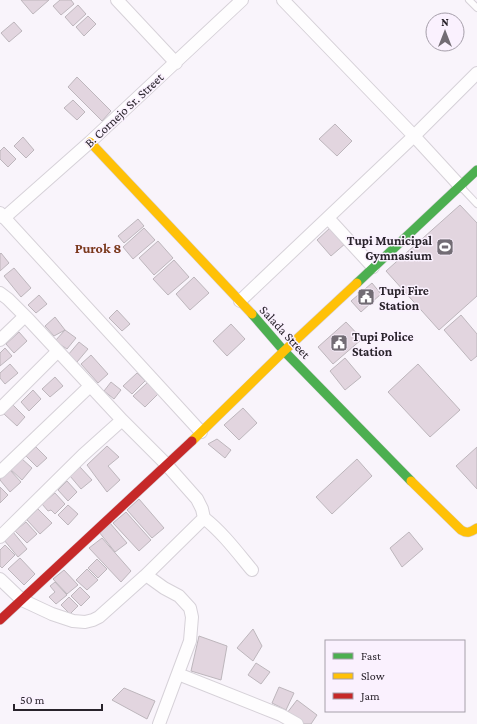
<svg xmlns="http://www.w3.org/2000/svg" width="477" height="724" font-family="'Crimson Pro',serif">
<rect width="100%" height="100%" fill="#f9f4fb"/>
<path fill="#e2d5df" stroke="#bdb6bc" d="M21,0H49L33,14Z
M60,0H71L74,4L61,15L53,6Z
M78,5L86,14L73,26L65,17Z
M88,16L96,24L84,36L76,27Z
M14,22L22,31L9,42L1,33Z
M77,77L111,111L102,121L68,87Z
M73,100L85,112L77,120L64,108Z
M335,124L352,141L337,156L319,139Z
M23,137L34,150L26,158L14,146Z
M4,147L16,159L8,167L0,159V151Z
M460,205L477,223V296L439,330L386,271Z
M138,219L144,226L124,243L118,236Z
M331,227L346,243L331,256L317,240Z
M144,228L155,240L133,259L123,247Z
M158,241L173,258L154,275L139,258Z
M1,253L9,263L0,271V254Z
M174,260L189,277L168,295L153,279Z
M14,268L31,288L21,297L4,276Z
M194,277L209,293L190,310L176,294Z
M372,283L381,294L361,312L351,301Z
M39,295L47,304L36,313L28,305Z
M117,310L130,324L122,331L109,318Z
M461,315L477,334V356L471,361L444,330Z
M55,317L65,330L54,336L45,326Z
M346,322L362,339L333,364L318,347Z
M231,324L245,339L227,356L213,341Z
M65,330L76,338L67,349L55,341Z
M19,332L27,341L14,353L6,344Z
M79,342L88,349L77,362L68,355Z
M5,348L12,356L0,366V353Z
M91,355L108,374L98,383L81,364Z
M345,358L361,377L345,390L330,371Z
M10,364L18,373L5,384L0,378V373Z
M418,364L460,410L430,437L388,392Z
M137,373L145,381L132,394L123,386Z
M55,377L63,386L50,397L42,389Z
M111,382L121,390L114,399L104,391Z
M147,383L158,394L145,407L133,396Z
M33,390L41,399L29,411L21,402Z
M13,405L25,417L17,426L4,414Z
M243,408L257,423L239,440L224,425Z
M217,439L231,450L225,458L208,444Z
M107,446L119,457L108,466L120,480L107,492L87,465Z
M36,447L47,458L37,467L26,456Z
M477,447V489L456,466Z
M21,458L32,468L22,480L10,469Z
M357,459L372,476L332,514L316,497Z
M80,467L92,480L81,489L70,476Z
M10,470L21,482L10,492L0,480V479Z
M67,481L77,492L68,501L58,490Z
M0,487L8,495L0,503Z
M55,493L65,504L55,514L51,510L48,511L42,504Z
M139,499L164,528L152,538L127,510Z
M68,505L78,514L68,525L58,515Z
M38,509L52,523L40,534L27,520Z
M126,512L151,540L139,551L113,523Z
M26,522L37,534L27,543L15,531Z
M110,523L127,543L115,552L99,532Z
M13,532L27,549L18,557L4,540Z
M409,532L423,549L402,567L390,548Z
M102,538L131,571L121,582L89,548Z
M5,545L15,555L2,568L0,566V550Z
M20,558L35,574L24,585L8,569Z
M97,559L107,569L98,578L88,568Z
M87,569L98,580L87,590L76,580Z
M64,570L78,585L67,594L53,579Z
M55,582L67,595L56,604L49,597L55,592L50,586Z
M80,587L90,597L81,606L71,596Z
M69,597L78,606L70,614L61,605Z
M253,629L262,646L253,661L237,648Z
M199,636L227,646L221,680L191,671Z
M256,663L270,672L261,684L248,675Z
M279,687L294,693L286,710L272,703Z
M124,688L155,701L147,719L112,700Z
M297,700L317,715L311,724H302L287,713Z"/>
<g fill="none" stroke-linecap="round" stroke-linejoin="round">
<g stroke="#d6d1d8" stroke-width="8">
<path id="lane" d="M469,0L477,8
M461,187L477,204"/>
</g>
<g stroke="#d6d1d8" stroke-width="14">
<path id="street" d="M117,0L176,63
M283,0L414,136L460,186
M0,213L201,432
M4,218L90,142L242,0
M328,218L373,267
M0,293L8,299L29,320L122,420L83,455L0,537
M240,301L414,136L477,73
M0,340L25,316
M0,409L58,351
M122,420L166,464L197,499L202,509L204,518C223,533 237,552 252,570
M0,472L90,386
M0,579L22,600L52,614L73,621L85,622L93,620L99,617L146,575
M178,674L281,715L297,724
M159,724L190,641L192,617L190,608L179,596L164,588L146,575L204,518"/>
</g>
<g stroke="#d6d1d8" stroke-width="10">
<path id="fast" d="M357,283L477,170
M252,314L284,351L411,481"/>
</g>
<g stroke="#d6d1d8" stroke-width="10">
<path id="slow" d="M90,142L252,314
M192,441L284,351L357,283
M411,481L461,530C467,534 471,532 477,528"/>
</g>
<g stroke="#d6d1d8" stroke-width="10">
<path id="jam" d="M0,620L192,441"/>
</g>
<use href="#lane" stroke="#fefdfe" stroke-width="6"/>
<use href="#street" stroke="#fefdfe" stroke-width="12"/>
<use href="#fast" stroke="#4caf50" stroke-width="9"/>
<use href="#slow" stroke="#ffc107" stroke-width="9"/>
<use href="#jam" stroke="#c62828" stroke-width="9"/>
</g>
<defs>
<g id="stadium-square" transform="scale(0.9)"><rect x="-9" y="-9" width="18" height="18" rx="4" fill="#726c74" stroke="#faf1fe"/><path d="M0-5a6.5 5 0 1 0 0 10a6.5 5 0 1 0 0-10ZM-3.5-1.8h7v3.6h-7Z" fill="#fff"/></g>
<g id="civic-square" transform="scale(0.9)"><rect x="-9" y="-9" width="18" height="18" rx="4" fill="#726c74" stroke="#faf1fe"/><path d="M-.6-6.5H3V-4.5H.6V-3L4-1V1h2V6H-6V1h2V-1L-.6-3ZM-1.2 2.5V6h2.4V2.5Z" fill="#fff"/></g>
</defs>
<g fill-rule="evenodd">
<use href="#stadium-square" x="445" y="247"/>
<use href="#civic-square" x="366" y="297"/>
<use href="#civic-square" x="339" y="343"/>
</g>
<g text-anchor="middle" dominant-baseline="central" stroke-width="3" stroke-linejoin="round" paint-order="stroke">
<g font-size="13" fill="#29232b" stroke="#faf1fe">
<text transform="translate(124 110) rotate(-43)">B. Cornejo Sr. Street</text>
<text transform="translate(285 332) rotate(47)">Salada Street</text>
</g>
<g font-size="13" font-weight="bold" fill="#29232b" stroke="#faf1fe" text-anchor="start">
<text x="432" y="240" text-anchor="end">Tupi Municipal<tspan x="432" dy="15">Gymnasium</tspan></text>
<text x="379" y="290">Tupi Fire<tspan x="379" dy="15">Station</tspan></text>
<text x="352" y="336">Tupi Police<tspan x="352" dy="15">Station</tspan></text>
</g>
<g font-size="14" font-weight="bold" fill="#79381a" stroke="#faf1fe">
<text x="98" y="248">Purok 8</text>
</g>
</g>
<rect x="325" y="640" width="140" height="72" fill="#faf1fe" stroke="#a69faa"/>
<rect x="333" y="653" width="20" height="6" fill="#4caf50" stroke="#a69faa"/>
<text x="361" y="660" font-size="12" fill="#29232b">Fast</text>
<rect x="333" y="673" width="20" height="6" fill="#ffc107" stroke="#a69faa"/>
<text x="361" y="680" font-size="12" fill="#29232b">Slow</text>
<rect x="333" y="693" width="20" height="6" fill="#c62828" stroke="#a69faa"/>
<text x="361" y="700" font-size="12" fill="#29232b">Jam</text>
<g transform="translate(445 32)"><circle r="19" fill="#faf1fe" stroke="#a69faa"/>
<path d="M0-3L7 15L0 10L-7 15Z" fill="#726c74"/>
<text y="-6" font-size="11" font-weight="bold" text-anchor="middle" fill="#29232b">N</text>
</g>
<path d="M14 704v6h88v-6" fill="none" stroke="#29232b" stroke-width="2"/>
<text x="20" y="704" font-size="12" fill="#29232b" stroke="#faf1fe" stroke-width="3" paint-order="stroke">50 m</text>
</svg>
